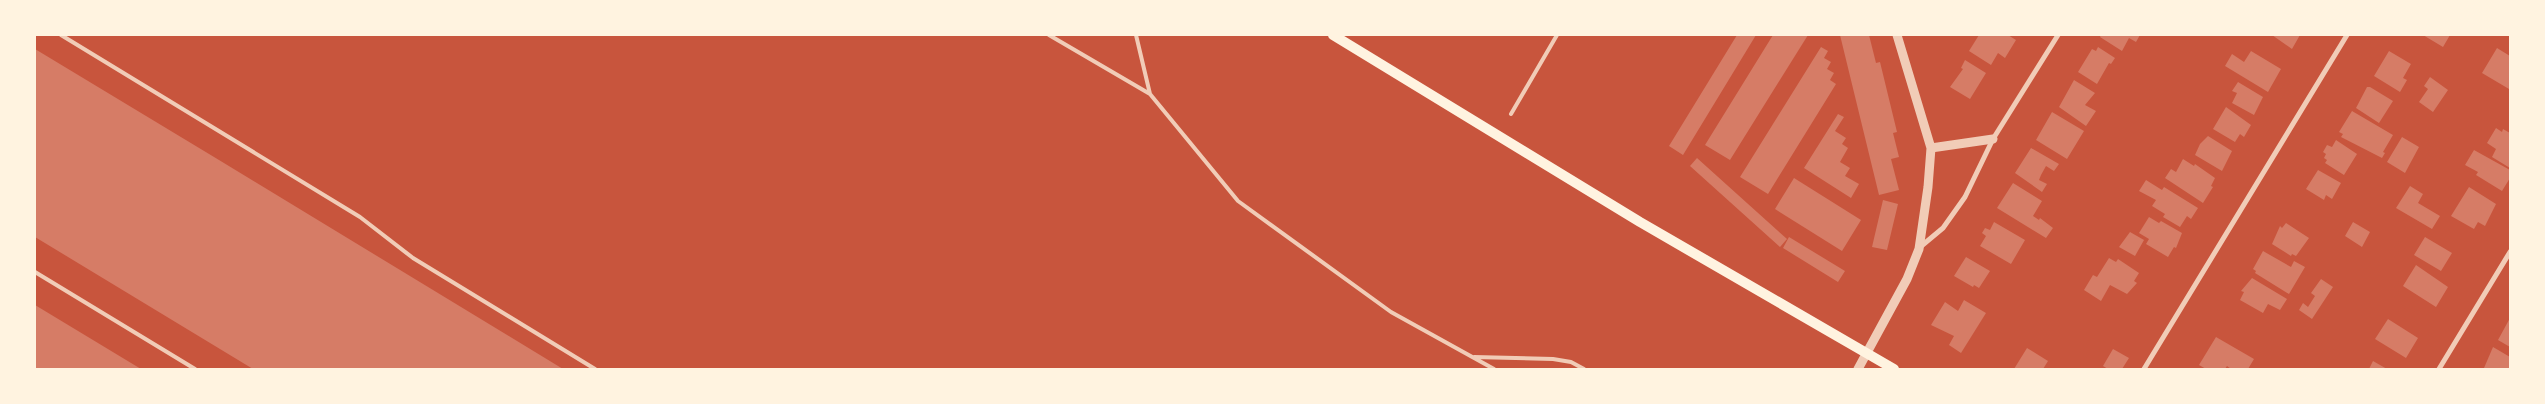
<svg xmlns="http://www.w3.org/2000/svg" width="2545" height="404" font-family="Raleway,sans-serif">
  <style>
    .building { fill: #d67c66 }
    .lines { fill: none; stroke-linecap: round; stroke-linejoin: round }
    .service { stroke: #f1ccb7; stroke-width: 4 }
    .minor { stroke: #f1ccb7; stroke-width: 5 }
    .tertiary { stroke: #f1ccb7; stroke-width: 9 }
    .secondary { stroke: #fff3e0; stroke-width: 10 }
  </style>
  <rect width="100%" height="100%" fill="#c8553d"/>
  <!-- building -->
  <path class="building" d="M 1737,35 L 1756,35 L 1683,155 L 1669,146 Z
    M 1773,35 L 1808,35 L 1730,160 L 1705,145 Z
    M 1840,35 L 1869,35 L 1876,63 L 1880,62 L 1897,132 L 1893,133 L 1899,157 L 1891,159 L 1899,190 L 1879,195 Z
    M 1979,35 L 2008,35 L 2016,40 L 2005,58 L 1998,53 L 1991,65 L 1969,51 Z
    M 2101,35 L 2140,35 L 2136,42 L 2129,38 L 2122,51 L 2100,37 Z
    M 2272,35 L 2300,35 L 2292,49 Z
    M 2423,35 L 2450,35 L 2443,47 Z
    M 1821,47 L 1828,51 L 1824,58 L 1831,62 L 1827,69 L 1834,73 L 1830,80 L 1836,84 L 1768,194 L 1740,177 Z
    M 2098,47 L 2115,58 L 2111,64 L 2109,63 L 2097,84 L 2078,72 L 2092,49 L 2096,51 Z
    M 2497,48 L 2510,56 L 2509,89 L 2482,73 Z
    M 35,49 L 219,160 L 563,369 L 253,369 L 35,237 Z
    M 2251,51 L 2281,69 L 2268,92 L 2225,66 L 2232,54 L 2244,62 Z
    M 2389,51 L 2411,64 L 2403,78 L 2407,80 L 2400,92 L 2374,76 Z
    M 1965,60 L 1986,73 L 1970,99 L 1950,87 L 1963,69 L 1961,68 Z
    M 2430,77 L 2448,90 L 2433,112 L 2419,102 L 2428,89 L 2424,86 Z
    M 2074,80 L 2095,93 L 2085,105 L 2096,111 L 2086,126 L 2059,107 Z
    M 2238,82 L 2263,97 L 2254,115 L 2232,103 L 2237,93 L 2232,91 Z
    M 2367,87 L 2370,87 L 2393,101 L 2379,123 L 2356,108 Z
    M 2226,107 L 2251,125 L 2244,137 L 2240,134 L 2235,142 L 2213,129 Z
    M 2352,111 L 2393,135 L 2383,152 L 2385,153 L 2382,158 L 2341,137 L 2343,134 L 2339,132 Z
    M 2052,112 L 2084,131 L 2067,159 L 2036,140 Z
    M 1838,114 L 1844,117 L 1835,131 L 1846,138 L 1842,144 L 1848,148 L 1840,162 L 1850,168 L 1845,176 L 1859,184 L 1851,198 L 1804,168 Z
    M 2496,128 L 2502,132 L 2503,129 L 2510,133 L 2510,168 L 2492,157 L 2496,149 L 2487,143 Z
    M 2208,136 L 2232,151 L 2222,171 L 2195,155 L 2200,144 Z
    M 2402,137 L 2419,147 L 2405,173 L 2387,162 Z
    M 2336,140 L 2357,154 L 2344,175 L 2325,163 L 2327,160 L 2324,158 L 2326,154 L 2323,152 L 2327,145 L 2332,147 Z
    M 2031,148 L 2059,164 L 2054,171 L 2046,166 L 2041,175 L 2039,180 L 2047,184 L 2042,192 L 2015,173 Z
    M 2474,150 L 2510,170 L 2510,178 L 2502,191 L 2476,175 L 2478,172 L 2465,165 Z
    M 1697,158 L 1787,239 L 1780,247 L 1690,166 Z
    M 2183,159 L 2194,166 L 2195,164 L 2215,178 L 2211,186 L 2213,187 L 2203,203 L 2165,178 L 2171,169 L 2176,172 Z
    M 2318,170 L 2341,183 L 2332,199 L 2326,195 L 2324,200 L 2306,189 Z
    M 1794,178 L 1861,220 L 1842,251 L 1775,209 Z
    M 2146,180 L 2162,190 L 2164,187 L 2198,208 L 2191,219 L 2187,216 L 2180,227 L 2163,217 L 2165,214 L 2152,206 L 2156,200 L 2139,191 Z
    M 2013,183 L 2042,201 L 2033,216 L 2039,220 L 2040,218 L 2053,228 L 2046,238 L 1997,208 Z
    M 2410,186 L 2423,194 L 2418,203 L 2440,216 L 2432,229 L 2396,208 Z
    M 2469,187 L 2496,204 L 2485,226 L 2478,222 L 2474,229 L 2451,216 Z
    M 1883,200 L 1898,204 L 1887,250 L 1872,247 Z
    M 2149,217 L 2159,223 L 2161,221 L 2182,233 L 2176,248 L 2174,247 L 2168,257 L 2146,244 L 2149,239 L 2139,233 Z
    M 1994,222 L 2025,240 L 2011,264 L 1980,246 L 1986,236 L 1982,233 L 1985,228 L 1990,230 Z
    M 2353,222 L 2370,232 L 2362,247 L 2345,236 Z
    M 2286,223 L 2309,238 L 2296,256 L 2292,254 L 2291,256 L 2272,244 L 2280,226 L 2282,228 Z
    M 2130,232 L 2144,240 L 2135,256 L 2119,247 Z
    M 1789,237 L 1845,271 L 1838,282 L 1783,248 Z
    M 2425,237 L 2452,253 L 2441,271 L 2414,255 Z
    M 2263,251 L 2291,267 L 2294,261 L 2305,267 L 2289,294 L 2255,273 L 2256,271 L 2253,269 Z
    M 1966,257 L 1990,271 L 1979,288 L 1974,285 L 1973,287 L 1954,276 Z
    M 2109,258 L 2116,262 L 2118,259 L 2139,273 L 2134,281 L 2137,283 L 2127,294 L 2110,285 L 2101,301 L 2084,290 L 2093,275 L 2097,277 Z
    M 2416,265 L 2448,287 L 2436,307 L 2403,286 Z
    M 2252,278 L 2287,299 L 2280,310 L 2268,304 L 2263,313 L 2240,300 L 2244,292 L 2241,291 Z
    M 2321,279 L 2333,287 L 2312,319 L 2299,310 L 2303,303 L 2308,307 L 2315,296 L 2311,293 Z
    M 1964,300 L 1986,313 L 1961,353 L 1949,345 L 1954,336 L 1931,325 L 1945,302 L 1958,311 Z
    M 35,305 L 141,369 L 35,369 Z
    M 2510,318 L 2510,347 L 2498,340 Z
    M 2388,319 L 2418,338 L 2406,358 L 2375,339 Z
    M 2216,337 L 2254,359 L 2248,369 L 2231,369 L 2227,366 L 2225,369 L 2206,369 L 2199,365 Z
    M 2493,347 L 2510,357 L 2510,369 L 2484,368 Z
    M 2027,348 L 2048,361 L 2043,369 L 2014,369 Z
    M 2113,349 L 2129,358 L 2122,369 L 2108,369 L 2103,366 Z
    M 2373,361 L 2387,369 L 2369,369 Z"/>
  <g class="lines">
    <!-- service -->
    <path class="service" d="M 61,35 L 360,217 L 413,258 L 595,369
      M 1049,35 L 1150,94
      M 1136,35 L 1150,94 L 1238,201 L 1391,312 L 1494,369
      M 1511,114 L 1557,35
      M 35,272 L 195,369
      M 1474,357 L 1553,359 L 1571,362 L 1584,369"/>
    <!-- minor -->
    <path class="minor" d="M 1919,248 L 1943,228 L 1965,197 L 1993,139 L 2058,35
      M 2144,369 L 2347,35
      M 2439,369 L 2510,252"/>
    <!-- tertiary -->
    <path class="tertiary" d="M 1931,148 L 1993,139
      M 1858,369 L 1907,279 L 1919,249 L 1928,187 L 1931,148 L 1897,35"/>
    <!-- secondary -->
    <path class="secondary" d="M 1333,35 L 1640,222 L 1894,369"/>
  </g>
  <!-- border -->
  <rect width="2545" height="404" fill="none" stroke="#fff3e0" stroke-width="72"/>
</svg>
